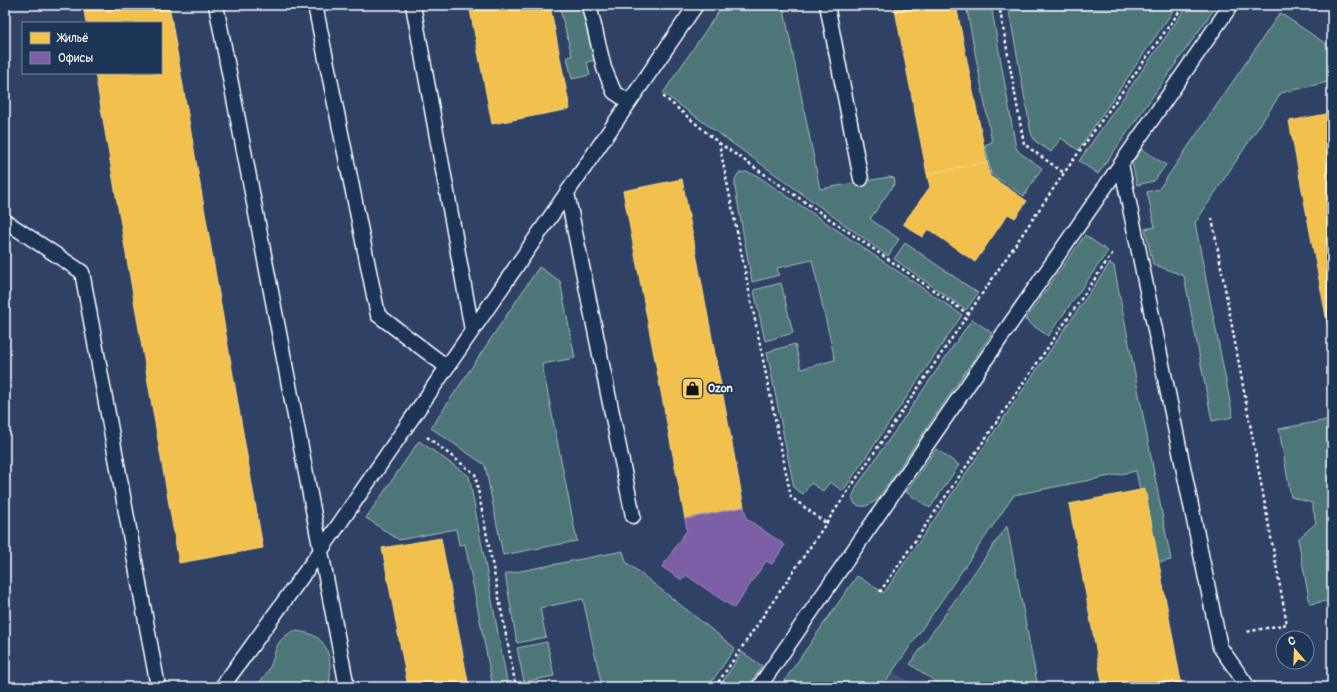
<svg xmlns="http://www.w3.org/2000/svg" width="1337" height="692" font-family="Pangolin,sans-serif">
  <style>
    .built { fill: #3f5073 }
    .green { fill: #4e7679; stroke: #a6babc }
    .homes { fill: #f2c14e; stroke: #f6d483 }
    .offices { fill: #7b5ea7; stroke: #a38ec1 }
    .lines { fill: none; stroke-linecap: round; stroke-linejoin: round }
    .lane-casing { stroke: #fff; stroke-width: 17 }
    .path { stroke: #fff; stroke-width: 2.5; stroke-dasharray: 3 3; stroke-linecap: butt }
    .lane { stroke: #1d3557; stroke-width: 14 }
    .labels { text-anchor: middle; stroke-width: 4; stroke-linejoin: round; paint-order: stroke }
    .poi-label { font-size: 11px; font-weight: bold; fill: #fff; stroke: #1d3557; text-anchor: start }
  </style>
  <rect width="100%" height="100%" fill="#2f4266"/>
  <filter id="ink" filterUnits="userSpaceOnUse"><feTurbulence type="fractalNoise" baseFrequency=".025" numOctaves="2"/><feDisplacementMap in="SourceGraphic" scale="8" xChannelSelector="R" yChannelSelector="G"/><feConvolveMatrix kernelMatrix="1 2 1 2 8 2 1 2 1" color-interpolation-filters="sRGB"/></filter>
  <g filter="url(#ink)">
    <!-- built -->
    <path class="built" d="M 893,671 L 917,687 L 882,687 Z"/>
    <!-- green -->
    <path class="green" d="M 559,5 L 584,5 L 596,60 L 587,62 L 590,75 L 572,79 L 567,57 L 572,56 Z
      M 723,5 L 783,5 L 820,189 L 889,177 L 894,178 L 895,183 L 870,219 L 899,239 L 888,256 L 663,93 Z
      M 966,5 L 991,5 L 1016,148 L 1020,153 L 1042,168 L 1024,196 L 991,174 L 985,145 L 992,142 Z
      M 1008,5 L 1177,5 L 1078,150 L 1061,138 L 1051,152 L 1035,141 L 1031,133 Z
      M 1188,5 L 1217,5 L 1098,174 L 1079,161 Z
      M 1280,13 L 1332,48 L 1332,81 L 1281,93 L 1195,223 L 1233,417 L 1212,421 L 1184,276 L 1153,264 L 1145,229 L 1155,227 L 1147,192 L 1159,189 Z
      M 1142,149 L 1166,165 L 1154,181 L 1137,185 L 1132,163 Z
      M 746,172 L 756,175 L 962,315 L 843,491 L 830,482 L 823,491 L 811,483 L 803,494 L 794,488 L 767,352 L 795,344 L 801,369 L 835,360 L 812,260 L 777,268 L 779,275 L 752,282 L 735,188 L 735,179 L 739,173 Z
      M 1085,235 L 1108,251 L 1048,336 L 1025,320 Z
      M 905,243 L 978,293 L 966,310 L 894,259 Z
      M 1110,263 L 1114,266 L 1171,560 L 1155,563 L 1136,471 L 1014,495 L 882,687 L 780,687 L 857,576 L 884,593 Z
      M 539,267 L 560,281 L 575,358 L 542,364 L 577,541 L 503,555 L 485,465 L 431,428 Z
      M 781,283 L 793,333 L 765,341 L 754,290 Z
      M 972,319 L 992,333 L 877,500 C 869,505 864,509 855,504 L 852,498 L 857,486 Z
      M 1332,419 L 1332,496 L 1327,500 L 1332,518 L 1332,600 L 1310,604 L 1298,539 L 1316,523 L 1312,503 L 1291,497 L 1279,429 Z
      M 419,441 L 469,476 L 508,687 L 493,687 L 465,544 L 459,545 L 456,529 L 399,540 L 366,518 Z
      M 936,449 L 959,465 L 930,508 L 906,492 Z
      M 1007,526 L 1038,687 L 943,687 L 910,664 Z
      M 623,551 L 626,562 L 735,648 L 708,687 L 602,687 L 583,599 L 540,608 L 546,637 L 517,643 L 505,574 Z
      M 293,631 C 329,632 333,657 329,687 L 256,687 C 260,681 266,675 269,669 C 278,650 272,643 293,631 Z
      M 547,642 L 554,676 L 524,682 L 517,648 Z
      M 742,652 L 762,666 L 748,687 L 719,687 Z"/>
    <!-- homes -->
    <path class="homes" d="M 83,5 L 169,5 L 263,548 L 179,563 L 95,73 L 161,73 L 161,23 L 86,23 Z
      M 469,5 L 550,5 L 570,109 L 492,124 Z
      M 894,5 L 956,5 L 987,162 L 927,174 Z
      M 1332,113 L 1332,342 L 1331,343 L 1289,121 Z
      M 987,162 L 990,176 L 1027,201 L 1015,218 L 1008,214 L 975,262 L 928,229 L 922,237 L 903,224 L 930,187 L 927,174 Z
      M 682,179 L 744,507 L 685,519 L 623,191 Z
      M 1145,489 L 1182,687 L 1103,687 L 1069,504 Z
      M 441,538 L 469,687 L 408,687 L 382,548 Z"/>
    <!-- offices -->
    <path class="offices" d="M 744,507 L 747,519 L 785,545 L 772,564 L 766,561 L 734,608 L 686,575 L 682,580 L 662,567 L 687,530 L 685,519 Z"/>
    <g class="lines">
      <defs>
        <path id="lane" d="M 216,5 L 347,687
          M 315,5 L 378,315 L 447,367
          M 413,5 L 472,330
          M 589,5 L 604,68 L 614,92 L 629,102
          M 827,5 L 861,179
          M 1121,164 L 1220,647 L 1248,687
          M 567,193 L 633,516
          M 5,221 L 82,272 L 158,687
          M 222,687 L 322,549 L 696,5
          M 759,687 L 1231,5"/>
      </defs>
      <!-- lane casing -->
      <use href="#lane" class="lane-casing"/>
      <!-- path -->
      <path class="path" d="M 999,5 L 1024,144 L 1064,173
        M 663,96 L 719,143 L 791,497 L 827,524
        M 719,143 L 968,314
        M 1212,218 L 1287,624 L 1246,632
        M 427,437 L 475,474 L 516,687
        M 880,592 L 1114,251
        M 715,687 L 1064,173 L 1184,5"/>
      <!-- lane -->
      <use href="#lane" class="lane"/>
    </g>
  </g>
  <!-- icons -->
  <defs>
    <symbol id="shop-square" viewBox="-11 -11 22 22"><rect x="-9" y="-9" width="18" height="18" rx="4" fill="#ffd166" stroke="#1d3557"/><path d="M-5-2.5h2.3a2.7 3.5 0 0 1 5.4 0H5L5.5 6h-11ZM-1.5-2.5h3a1.5 2.3 0 0 0-3 0Z" fill="#111"/></symbol>
  </defs>
  <g fill-rule="evenodd">
    <use href="#shop-square" x="680" y="376" width="25" height="25"/>
  </g>
  <g class="labels">
    <!-- poi labels -->
    <g class="poi-label">
      <text x="708" y="392">Ozon</text>
    </g>
  </g>
  <!-- margin -->
  <rect width="1337" height="692" fill="none" stroke="#1d3557" stroke-width="20"/>
  <rect x="10" y="10" width="1317" height="672" fill="none" stroke="#fff" stroke-width="1.5" filter="url(#ink)"/>
  <!-- legend -->
  <rect x="22" y="22" width="140" height="52" fill="#1d3557" stroke="#77869a"/>
  <rect x="30" y="32" width="20" height="12" fill="#f2c14e" stroke="#77869a"/>
  <text x="58" y="42" font-size="12" fill="#ffffff">Жильё</text>
  <rect x="30" y="52" width="20" height="12" fill="#7b5ea7" stroke="#77869a"/>
  <text x="58" y="62" font-size="12" fill="#ffffff">Офисы</text>
  <!-- north arrow -->
  <g transform="translate(1295 650) rotate(341)"><circle r="19" fill="#1d3557" stroke="#77869a"/>
  <path d="M0-3L7 15L0 10L-7 15Z" fill="#ffd166"/>
  <text y="-6" font-size="11" font-weight="bold" text-anchor="middle" fill="#ffffff">С</text>
  </g>
</svg>
